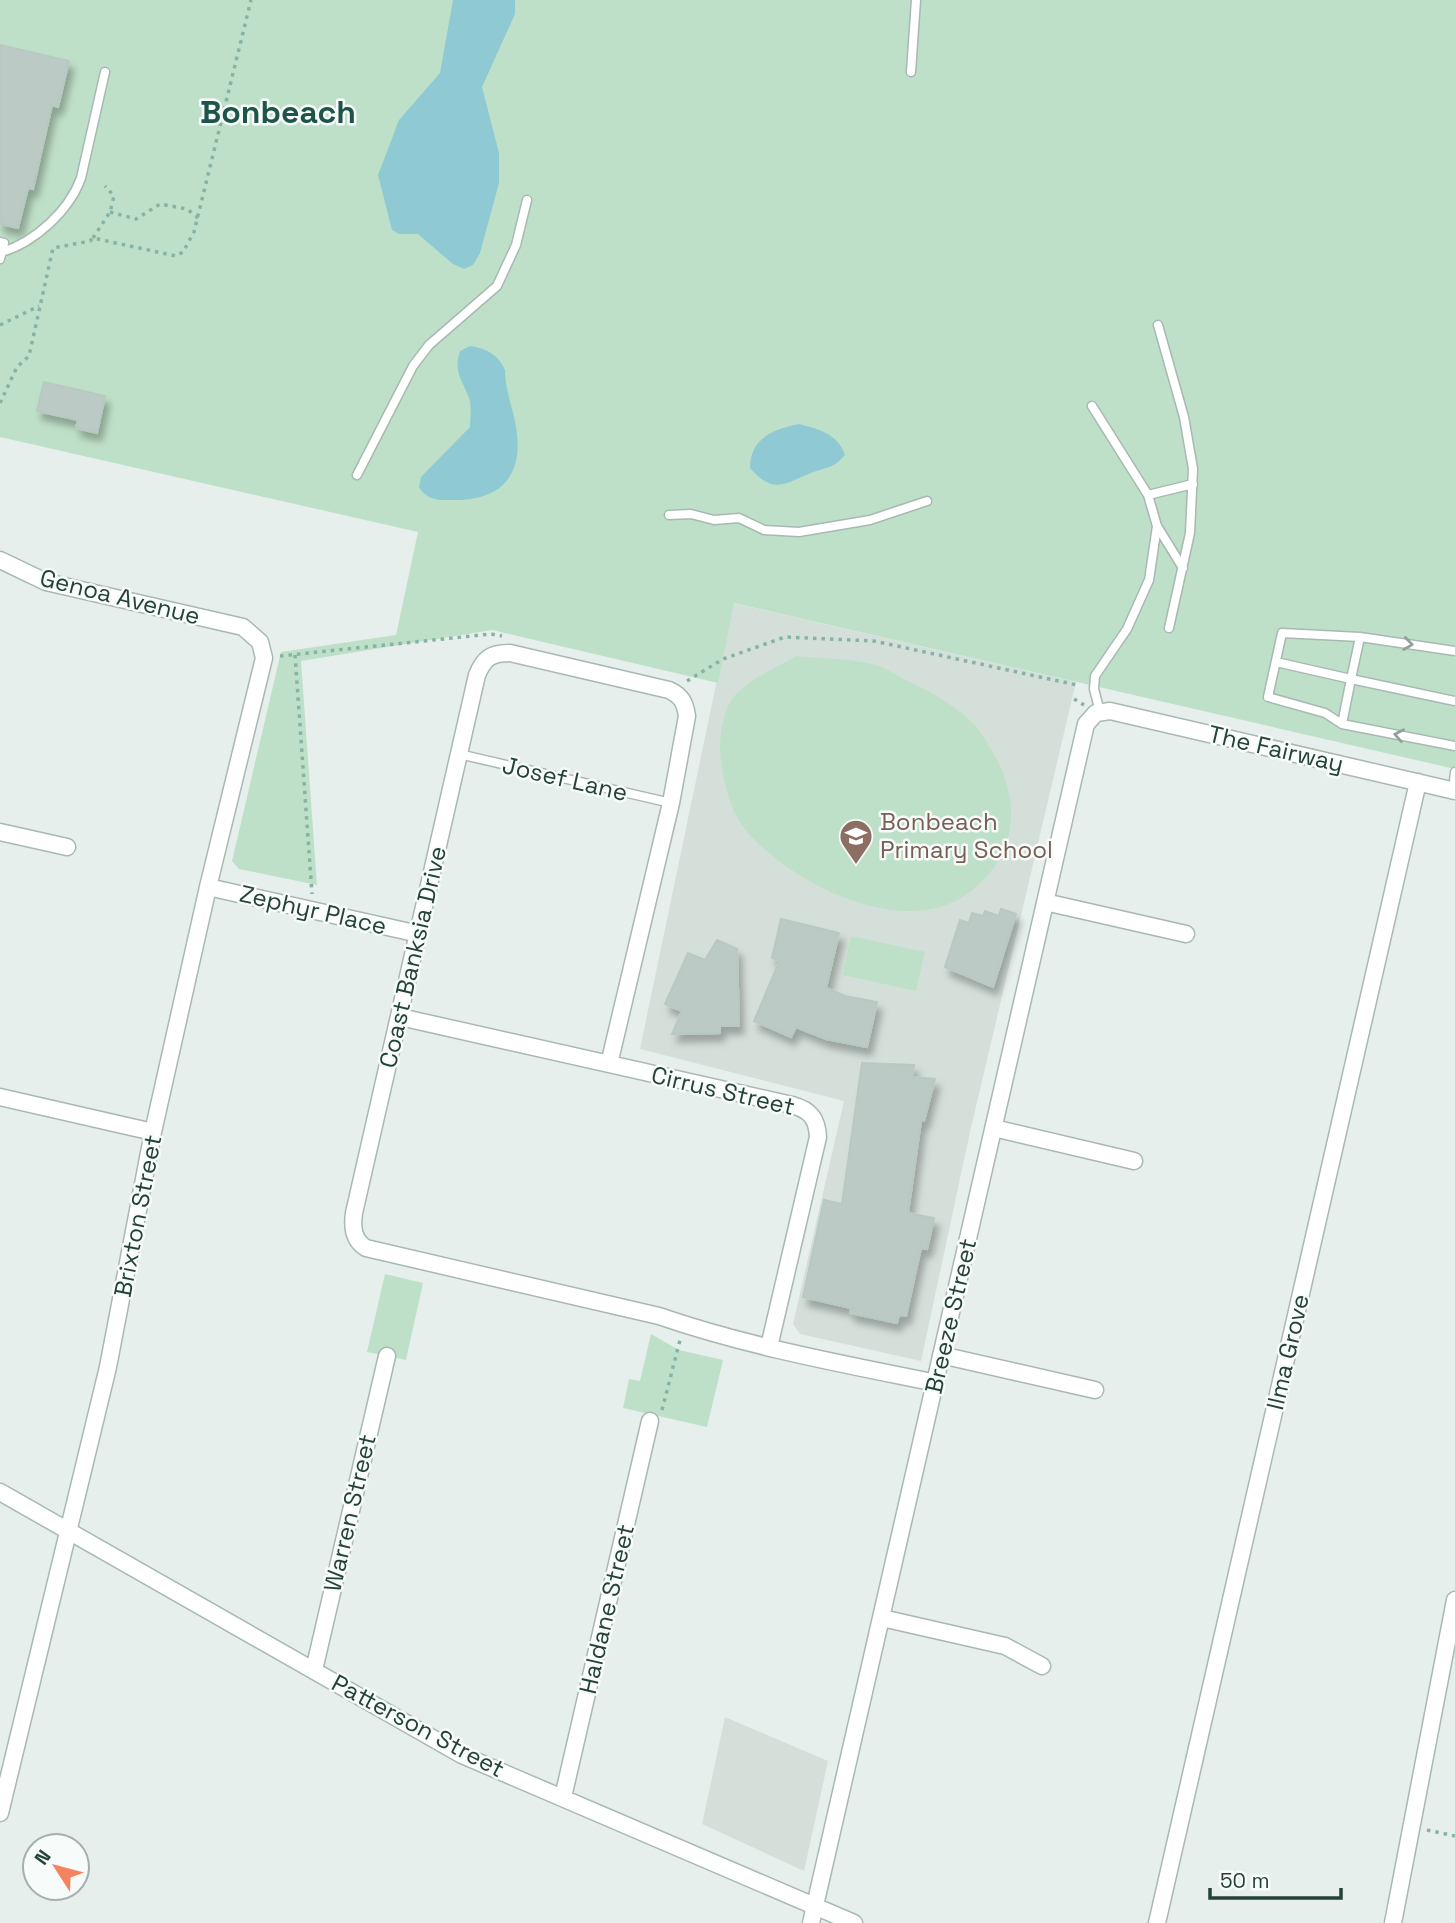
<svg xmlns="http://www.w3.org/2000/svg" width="1455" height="1923" font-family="'Space Grotesk',sans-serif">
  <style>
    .built { fill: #d4dfda }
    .green { fill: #bfe0c8 }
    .water { fill: #8ec9d4 }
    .building { fill: #bbcac4; stroke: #b8c9c2; stroke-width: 2; filter: url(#shadow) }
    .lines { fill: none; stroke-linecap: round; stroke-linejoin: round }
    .service-casing { stroke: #a8b8b2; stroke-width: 11 }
    .minor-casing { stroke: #a8b8b2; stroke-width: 19 }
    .path { stroke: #86b3a5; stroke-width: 3.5; stroke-dasharray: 3.5 5; stroke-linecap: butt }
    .service { stroke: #fff; stroke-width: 8 }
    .minor { stroke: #fff; stroke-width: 16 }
    .oneway { stroke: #92a09c }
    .labels { text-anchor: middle; stroke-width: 5; stroke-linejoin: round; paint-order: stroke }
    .street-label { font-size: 24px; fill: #24423a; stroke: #f7fbf9 }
    .education-label { font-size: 24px; fill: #785e54; stroke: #f7fbf9; text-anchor: start }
    .district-label { font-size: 32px; font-weight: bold; fill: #1f5548; stroke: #f7fbf9 }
  </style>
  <defs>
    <filter id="shadow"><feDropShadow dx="4.5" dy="8" stdDeviation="3.5" flood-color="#0004"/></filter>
  </defs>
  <rect width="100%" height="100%" fill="#e6efeb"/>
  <!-- built -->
  <path class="built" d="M 733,603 L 1076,682 L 970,1132 L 921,1361 L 800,1334 L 793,1324 L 844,1101 L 640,1049 Z
    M 725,1717 L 828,1761 L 804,1871 L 702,1824 Z"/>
  <!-- green -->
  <path class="green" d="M 0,0 L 1455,0 L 1455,769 L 734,603 L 718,683 L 492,630 L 301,661 L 317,885 L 239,869 L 232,861 L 281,652 L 396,635 L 418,532 L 0,437 Z
    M 796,656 C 821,659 851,658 875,665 C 886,668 898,676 908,681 C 932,693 955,705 974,724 C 980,730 985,739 989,746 C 1022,797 1020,852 971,891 C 908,942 796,886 749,834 C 730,813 722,779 720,751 C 720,732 723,706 738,692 C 753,677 778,667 796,656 Z
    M 851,936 L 925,952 L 916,991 L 843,975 Z
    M 385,1274 L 423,1283 L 406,1360 L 367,1352 Z
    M 651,1334 L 679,1350 L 723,1360 L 707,1427 L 623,1408 L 629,1379 L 640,1381 Z"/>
  <!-- water -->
  <path class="water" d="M 453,0 L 515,0 L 515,14 L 482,87 L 499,153 L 499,183 L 480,253 L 473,265 L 464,269 L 453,264 L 418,234 L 399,234 L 392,230 L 378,175 L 399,120 L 440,73 Z
    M 470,346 C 486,348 499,355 505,370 C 505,392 515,412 517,434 C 522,479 498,499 457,500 C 441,500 428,502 419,487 L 421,477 L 470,427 C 470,419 472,406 469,398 C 462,379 453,373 460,351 Z
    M 799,424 C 819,429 838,434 845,455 C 833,469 826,467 811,473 C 783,484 774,495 750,468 C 750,439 773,429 799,424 Z"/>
  <!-- building -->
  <path class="building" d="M 0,45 L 69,61 L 58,107 L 52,105 L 33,189 L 28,188 L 18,228 L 0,224 Z
    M 44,382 L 105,396 L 97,433 L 76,428 L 78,420 L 37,411 Z
    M 1001,909 L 1016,914 L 993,987 L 945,967 L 960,920 L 969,923 L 972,913 L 983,916 L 985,911 L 999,916 Z
    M 781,919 L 839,933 L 826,988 L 845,996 L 877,1002 L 867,1047 L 826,1039 L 796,1027 L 791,1037 L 754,1021 L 780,960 L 772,958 Z
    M 717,940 L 737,949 L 739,1026 L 720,1026 L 720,1033 L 672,1034 L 682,1011 L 665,1004 L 688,953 L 705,960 Z
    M 862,1063 L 914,1065 L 912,1077 L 935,1079 L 924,1121 L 921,1121 L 908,1213 L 934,1218 L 927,1249 L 921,1248 L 906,1316 L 899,1315 L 897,1323 L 850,1313 L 851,1308 L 803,1297 L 824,1200 L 842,1204 Z"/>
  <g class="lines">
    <defs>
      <path id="service" d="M 911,72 L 916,0
        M 0,242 L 4,243 L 0,259
        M 2,252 C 35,242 69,211 81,178 L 105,72
        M 1158,325 L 1184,417 L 1193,469 L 1190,533 L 1169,628
        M 1092,406 L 1148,495 L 1157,526 L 1183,568
        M 357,475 L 413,366 L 429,345 L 497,286 L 516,245 L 527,200
        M 1148,495 L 1193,484
        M 669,515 L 691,514 L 714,520 L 739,518 L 764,530 L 799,532 L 870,520 L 927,501
        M 1455,651 L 1360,637 L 1282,633 L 1268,697 L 1325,713 L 1342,724 L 1455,746
        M 1276,662 L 1351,679 L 1360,637
        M 1100,712 L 1094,689 L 1095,676 L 1127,629 L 1149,580 L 1157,526
        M 1342,724 L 1351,679 L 1455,701
        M 459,754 L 671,803
        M 1453,790 L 1455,772"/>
      <path id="minor" d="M 0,560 L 46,582 L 243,627 L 260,642 L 264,658 L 208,887 L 153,1132 L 108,1367 L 0,1813
        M 0,832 L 67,847
        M 208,887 L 419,934
        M 1045,902 L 1186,934
        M 400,1017 L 792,1105 C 810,1110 817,1118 818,1137 L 769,1347
        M 609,1064 L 671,803 L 687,716 C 685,703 682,696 669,690 L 510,653 C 491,653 484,658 477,675 L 354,1213 C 352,1227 353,1240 366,1248 L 659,1316 C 749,1347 843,1364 936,1383
        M 0,1097 L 153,1132
        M 994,1128 L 1134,1161
        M 941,1355 L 1095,1390
        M 0,1492 L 462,1755 L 854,1923
        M 882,1618 L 1005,1646 L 1042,1666
        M 314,1670 L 387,1356
        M 563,1797 L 650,1421
        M 811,1923 L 1086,724 L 1096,713 L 1110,711 L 1455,791
        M 1157,1923 L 1418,782
        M 1393,1923 L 1455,1600"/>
    </defs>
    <!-- service casing -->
    <use href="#service" class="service-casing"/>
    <!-- minor casing -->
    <use href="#minor" class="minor-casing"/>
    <!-- path -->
    <path class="path" d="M 110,212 L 136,219 L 160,204 L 187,209 L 198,218
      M 93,238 L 110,212 L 114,196 L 105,186
      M 0,325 L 39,306
      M 0,403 L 17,367 L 29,356 L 53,248 L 90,241 L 93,238 L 176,256 L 183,252 L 194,232 L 251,0
      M 295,655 L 312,894
      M 280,656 L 491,634 L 502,636
      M 687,681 L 723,659 L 785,637 L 874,641 L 1077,685
      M 1074,699 L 1084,705
      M 662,1410 L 680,1340
      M 1427,1830 L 1455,1836"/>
    <!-- service -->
    <use href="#service" class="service"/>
    <!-- minor -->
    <use href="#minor" class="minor"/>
  </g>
  <!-- one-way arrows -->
  <defs><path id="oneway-chevron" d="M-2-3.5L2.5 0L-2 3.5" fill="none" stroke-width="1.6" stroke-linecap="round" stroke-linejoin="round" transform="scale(1.75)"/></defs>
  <g class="oneway">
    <use href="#oneway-chevron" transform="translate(1408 644) rotate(8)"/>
    <use href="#oneway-chevron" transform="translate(1399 735) rotate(-169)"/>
  </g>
  <!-- icons -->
  <defs>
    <symbol id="school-pin" viewBox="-11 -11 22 30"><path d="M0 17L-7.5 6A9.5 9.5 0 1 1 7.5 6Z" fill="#8d6e63" stroke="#f7fbf9"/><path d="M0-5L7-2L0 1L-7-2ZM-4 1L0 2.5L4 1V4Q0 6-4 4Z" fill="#fff"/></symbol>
  </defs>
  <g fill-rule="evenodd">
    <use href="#school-pin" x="837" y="817" width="38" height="52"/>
  </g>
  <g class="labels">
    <!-- street labels -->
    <g class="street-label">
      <text transform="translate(120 597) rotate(14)" y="8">Genoa Avenue</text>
      <text transform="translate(1276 749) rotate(13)" y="8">The Fairway</text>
      <text transform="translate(565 779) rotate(13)" y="8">Josef Lane</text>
      <text transform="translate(313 910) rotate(13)" y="8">Zephyr Place</text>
      <text transform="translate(413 957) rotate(-77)" y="8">Coast Banksia Drive</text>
      <text transform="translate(723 1091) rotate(13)" y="8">Cirrus Street</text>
      <text transform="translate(138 1216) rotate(-79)" y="8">Brixton Street</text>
      <text transform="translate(951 1316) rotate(-77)" y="8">Breeze Street</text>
      <text transform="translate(1288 1352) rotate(-77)" y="8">Ilma Grove</text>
      <text transform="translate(350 1513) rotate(-77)" y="8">Warren Street</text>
      <text transform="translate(607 1609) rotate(-77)" y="8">Haldane Street</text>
      <text transform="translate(418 1726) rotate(28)" y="8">Patterson Street</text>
    </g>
    <!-- education labels -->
    <g class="education-label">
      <text x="880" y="830">Bonbeach<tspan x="880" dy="28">Primary School</tspan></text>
    </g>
    <!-- district labels -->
    <g class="district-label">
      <text x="278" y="123">Bonbeach</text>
    </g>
  </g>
  <!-- north arrow -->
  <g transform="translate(56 1867) rotate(306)"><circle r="33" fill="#f7fbf9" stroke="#a3b1ad" stroke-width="2"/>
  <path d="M0-5L12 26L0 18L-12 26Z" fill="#f4845f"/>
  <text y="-10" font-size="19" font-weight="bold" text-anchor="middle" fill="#24423a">N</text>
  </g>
  <!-- scale -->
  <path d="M1210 1888v10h131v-10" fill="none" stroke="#24423a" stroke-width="3.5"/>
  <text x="1220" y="1888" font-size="21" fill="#24423a" stroke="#f7fbf9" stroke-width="5" paint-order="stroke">50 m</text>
</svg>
